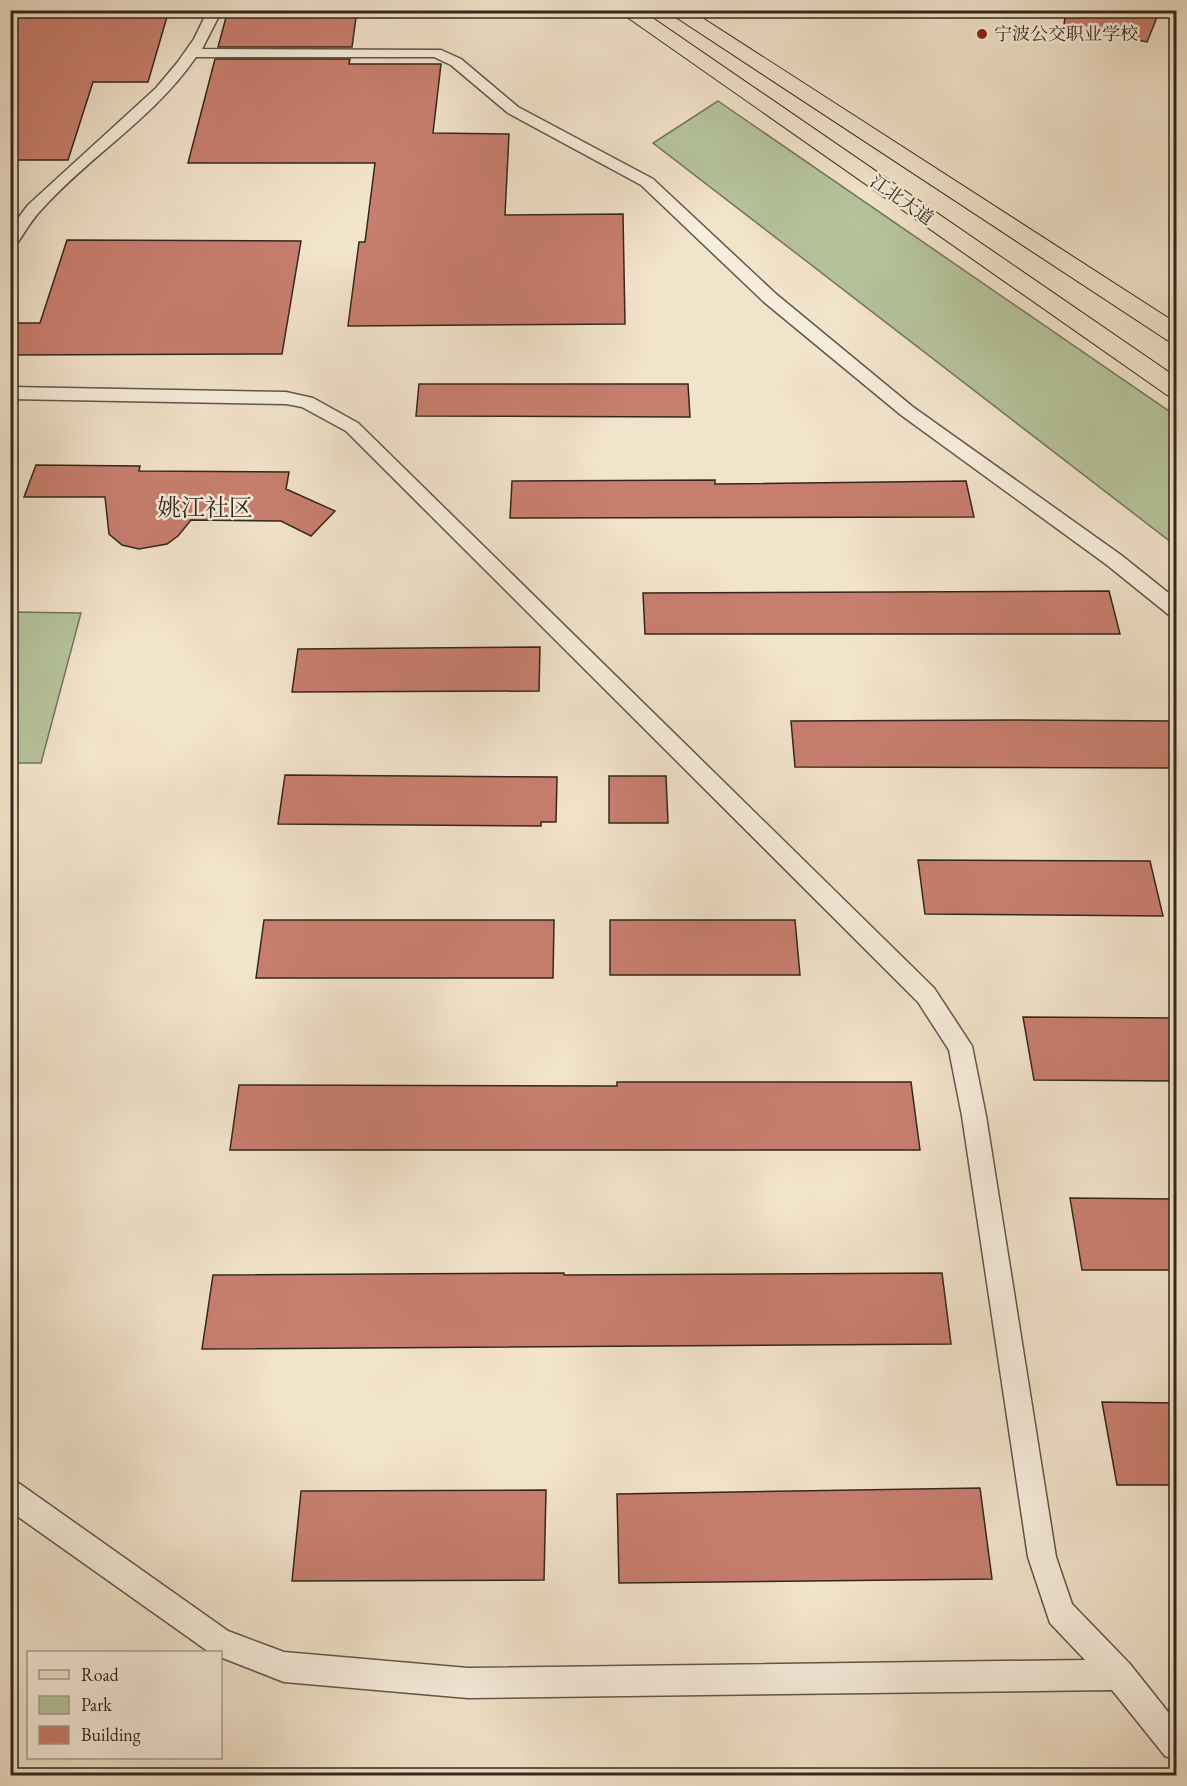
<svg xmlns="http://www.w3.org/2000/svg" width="1187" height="1786" font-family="'EB Garamond','Noto Serif SC',serif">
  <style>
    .green { fill: #b6c49b; stroke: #74765c; stroke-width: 1.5 }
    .building { fill: #c87e6f; stroke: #31281c; stroke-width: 1.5 }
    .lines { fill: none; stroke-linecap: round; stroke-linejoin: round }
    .lane-casing { stroke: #615748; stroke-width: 3 }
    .primary-casing { stroke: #31281c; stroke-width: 2 }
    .lane { fill: #f7eddd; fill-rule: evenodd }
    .primary { fill: #f2e3cb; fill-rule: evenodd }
    .poi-dot { fill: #8f2418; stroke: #f7eddd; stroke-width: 2 }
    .labels { text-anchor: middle; stroke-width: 5; stroke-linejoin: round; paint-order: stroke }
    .far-poi-label { font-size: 18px; fill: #31281c; stroke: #f7eddd; text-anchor: start }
    .far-street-label { font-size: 18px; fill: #31281c; stroke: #f7eddd }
    .quarter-label { font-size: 24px; fill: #31281c; stroke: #f7eddd }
  </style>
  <rect width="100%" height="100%" fill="#f2e3cb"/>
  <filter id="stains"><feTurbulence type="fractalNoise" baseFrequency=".00333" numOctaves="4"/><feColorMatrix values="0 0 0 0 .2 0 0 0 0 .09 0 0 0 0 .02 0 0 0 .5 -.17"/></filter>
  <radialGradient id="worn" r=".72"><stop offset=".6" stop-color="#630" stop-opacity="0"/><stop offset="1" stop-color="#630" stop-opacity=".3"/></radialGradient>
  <!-- green -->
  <path class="green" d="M 718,101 L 1176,416 L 1176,546 L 653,143 Z
    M 11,612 L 81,613 L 41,763 L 11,763 Z"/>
  <!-- building -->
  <path class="building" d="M 10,10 L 169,10 L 148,82 L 93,82 L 68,160 L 10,160 Z
    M 228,10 L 357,10 L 352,47 L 218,47 Z
    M 1066,10 L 1160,10 L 1147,42 L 1064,25 Z
    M 215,59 L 350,59 L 349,64 L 441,64 L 433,133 L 509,134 L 505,215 L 623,214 L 625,324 L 348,326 L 359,242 L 365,242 L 375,163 L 188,163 Z
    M 67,240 L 301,241 L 282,354 L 10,355 L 18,323 L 40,323 Z
    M 419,384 L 688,384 L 690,417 L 416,416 Z
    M 36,465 L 140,466 L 139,471 L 289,472 L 286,489 L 335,511 L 311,536 L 281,521 L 191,520 L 178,536 L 167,544 L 139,549 L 122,545 L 109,534 L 105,497 L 24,497 Z
    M 715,480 L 715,484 L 966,481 L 974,517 L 510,518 L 512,481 Z
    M 1109,591 L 1120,634 L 645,634 L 643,593 Z
    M 540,647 L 539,691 L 292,692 L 298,649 Z
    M 1016,720 L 1176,721 L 1176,768 L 795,767 L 791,721 Z
    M 285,775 L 557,777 L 556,822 L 541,822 L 541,826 L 278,824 Z
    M 609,776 L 666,776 L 668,823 L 609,823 Z
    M 918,860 L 1150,861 L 1163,916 L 925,914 Z
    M 264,920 L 554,920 L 553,978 L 256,978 Z
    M 610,920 L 795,920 L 800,975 L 610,975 Z
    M 1023,1017 L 1176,1018 L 1176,1081 L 1034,1080 Z
    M 617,1082 L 911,1082 L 920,1150 L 230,1150 L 239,1085 L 617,1086 Z
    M 1070,1198 L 1176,1199 L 1176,1270 L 1082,1270 Z
    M 564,1273 L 564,1275 L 942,1273 L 951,1344 L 202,1349 L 213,1275 Z
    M 1102,1402 L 1176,1403 L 1176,1485 L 1117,1485 Z
    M 980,1488 L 992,1579 L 619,1583 L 617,1494 Z
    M 546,1490 L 544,1580 L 292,1581 L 301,1491 Z"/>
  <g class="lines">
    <defs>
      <path id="lane" d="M 208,10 L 222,10 L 202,49 L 441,50 L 461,59 L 518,107 L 653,179 L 776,294 L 913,407 L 1121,555 L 1176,599 L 1176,617 L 1169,615 L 1107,565 L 901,415 L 764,302 L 641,185 L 508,113 L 451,65 L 434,57 L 196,57 C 155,117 91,155 43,208 C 32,219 25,232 16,245 L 10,246 L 10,229 L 28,205 L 156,88 L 177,63 L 194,39 Z
        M 10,387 L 286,392 L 313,398 L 358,423 L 934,988 L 972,1046 L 986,1116 L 1056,1557 L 1072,1604 L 1130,1664 L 1176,1722 L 1176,1760 L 1165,1756 L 1112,1690 L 468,1698 L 284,1682 L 220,1657 L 220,1652 L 209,1652 L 10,1511 L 10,1480 L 20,1484 L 228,1631 L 284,1652 L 468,1668 L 1085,1660 L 1050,1623 L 1028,1557 L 962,1116 L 949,1050 L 918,1002 L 346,431 L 302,407 L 286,404 L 10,399 Z"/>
      <path id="primary" d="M 617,10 L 641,10 L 1176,377 L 1176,398 L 1167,395 Z
        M 665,10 L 690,10 L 1176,323 L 1176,342 L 1167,340 Z"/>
    </defs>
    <!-- lane casing -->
    <use href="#lane" class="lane-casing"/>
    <!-- primary casing -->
    <use href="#primary" class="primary-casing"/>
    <!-- lane -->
    <use href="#lane" class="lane"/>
    <!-- primary -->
    <use href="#primary" class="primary"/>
  </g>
  <!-- markers -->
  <circle class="poi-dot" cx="982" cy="34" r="6"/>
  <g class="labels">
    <!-- far-poi labels -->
    <g class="far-poi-label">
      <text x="994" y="40">宁波公交职业学校</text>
    </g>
    <!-- far-street labels -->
    <g class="far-street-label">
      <text transform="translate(902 200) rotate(35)" y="6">江北大道</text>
    </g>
    <!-- quarter labels -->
    <g class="quarter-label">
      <text x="205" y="516">姚江社区</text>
    </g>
  </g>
  <!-- margin -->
  <rect width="1187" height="1786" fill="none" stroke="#f2e3cb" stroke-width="36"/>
  <rect x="12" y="12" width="1163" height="1762" fill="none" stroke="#31281c" stroke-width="3"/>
  <rect x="18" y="18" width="1151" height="1750" fill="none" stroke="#31281c" stroke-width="1.5"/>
  <!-- legend -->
  <rect x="27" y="1651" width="195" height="108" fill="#f7eddd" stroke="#a89e90" stroke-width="1.5"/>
  <rect x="39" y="1670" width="30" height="9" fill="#f2e3cb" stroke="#a89e90" stroke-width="1.5"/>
  <text x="81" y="1681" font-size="18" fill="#31281c">Road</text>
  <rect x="39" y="1696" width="30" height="18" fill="#b6c49b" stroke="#a89e90" stroke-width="1.5"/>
  <text x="81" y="1711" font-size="18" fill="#31281c">Park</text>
  <rect x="39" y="1726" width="30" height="18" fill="#c87e6f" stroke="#a89e90" stroke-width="1.5"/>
  <text x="81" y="1741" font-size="18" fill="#31281c">Building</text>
  <rect width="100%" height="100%" filter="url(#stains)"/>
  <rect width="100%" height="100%" fill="url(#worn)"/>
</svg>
